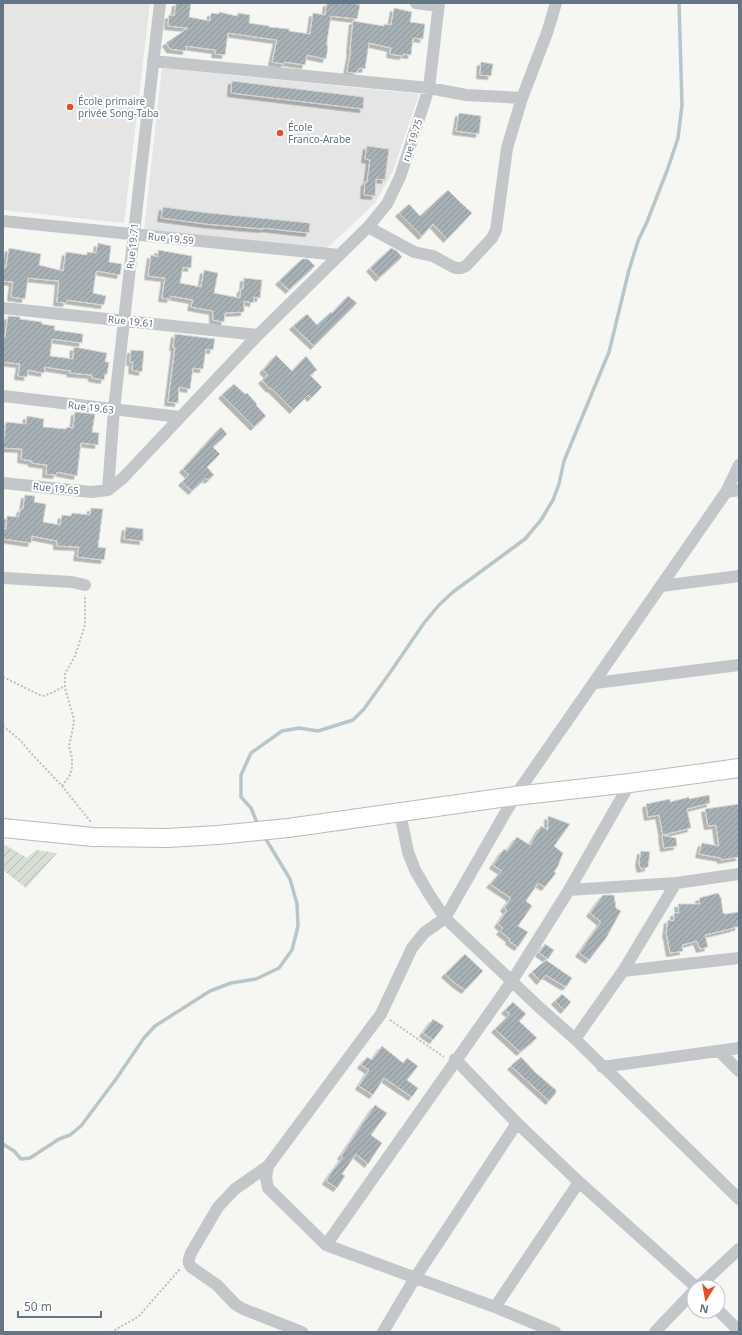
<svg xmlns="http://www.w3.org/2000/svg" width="742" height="1335" font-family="'Noto Sans',sans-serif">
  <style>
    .built { fill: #e4e5e4 }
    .garden { fill: url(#garden-furrows) }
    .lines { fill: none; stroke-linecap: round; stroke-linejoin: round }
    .stream { stroke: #b9c6c9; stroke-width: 3.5 }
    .building { fill: url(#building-hatch); stroke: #d8d8d5; filter: url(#shadow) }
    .secondary-casing { stroke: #b5bbbf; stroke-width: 20 }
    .path { stroke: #bdbfc1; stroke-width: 2; stroke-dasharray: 2 2; stroke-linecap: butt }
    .street { stroke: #c3c7ca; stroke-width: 12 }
    .secondary { stroke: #fff; stroke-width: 18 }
    .poi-dot { fill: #e84f21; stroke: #fff; stroke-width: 1.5 }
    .labels { text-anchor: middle; stroke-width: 4; stroke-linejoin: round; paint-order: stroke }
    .poi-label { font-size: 10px; fill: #647685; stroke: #fff; text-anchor: start }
    .street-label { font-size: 10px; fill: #647685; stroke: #fff }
  </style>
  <defs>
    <pattern id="garden-furrows" width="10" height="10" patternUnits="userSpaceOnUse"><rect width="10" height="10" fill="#d7ded4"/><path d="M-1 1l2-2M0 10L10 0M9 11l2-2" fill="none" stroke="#b2b9b2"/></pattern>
    <pattern id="building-hatch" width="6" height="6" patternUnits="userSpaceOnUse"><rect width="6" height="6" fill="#a8b1b6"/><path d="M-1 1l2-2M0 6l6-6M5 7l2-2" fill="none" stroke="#8c959a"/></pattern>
    <filter id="shadow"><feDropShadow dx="-3.5" dy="3.5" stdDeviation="0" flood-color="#0004"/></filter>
  </defs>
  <rect width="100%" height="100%" fill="#f6f6f3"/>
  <!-- built -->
  <path class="built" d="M 3,3 L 150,3 L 124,223 L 3,210 Z
    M 162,68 L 419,94 L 393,171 L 375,203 L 326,249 L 144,230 Z"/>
  <!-- garden -->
  <path class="garden" d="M 5,845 L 27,858 L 36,850 L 57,853 L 26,888 L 3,870 L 3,848 Z"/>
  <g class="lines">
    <!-- stream -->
    <path class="stream" d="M 258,825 L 251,808 L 241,797 L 241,775 L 251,753 L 282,731 L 299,728 L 318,731 L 353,720 L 364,709 L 389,674 L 424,623 L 439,605 L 453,592 L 525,539 L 541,520 L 553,500 L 559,484 L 564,461 L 609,352 L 629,270 L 638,241 L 647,222 L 668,168 L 678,138 L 682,105 L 679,3
      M 3,1144 L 14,1151 L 21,1159 L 30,1158 L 59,1139 L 70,1135 L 81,1126 L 116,1079 L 144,1038 L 155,1026 L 210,991 L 231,983 L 256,979 L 279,968 L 292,950 L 298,926 L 297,904 L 290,879 L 264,836"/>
  </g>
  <!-- building -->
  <path class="building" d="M 176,3 L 191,3 L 189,17 L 210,21 L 211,13 L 219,14 L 219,12 L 237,16 L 238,13 L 250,15 L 249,23 L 269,26 L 269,27 L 289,29 L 289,31 L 310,34 L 313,13 L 325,15 L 327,3 L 352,3 L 360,5 L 357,19 L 331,16 L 327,41 L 327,46 L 328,47 L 326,59 L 307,55 L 305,65 L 285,62 L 284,64 L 272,62 L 277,40 L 228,33 L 225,55 L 215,54 L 216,50 L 186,46 L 186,51 L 170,49 L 166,43 L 188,28 L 168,26 L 169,15 L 174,16 Z
    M 394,8 L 412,12 L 410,22 L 425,24 L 423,39 L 413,38 L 411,55 L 403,54 L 403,56 L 390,54 L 391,48 L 369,43 L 365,69 L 359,68 L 356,73 L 347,72 L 351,50 L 350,50 L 353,21 L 384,26 L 384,24 L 391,25 Z
    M 481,62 L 493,64 L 491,76 L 480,75 Z
    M 232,81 L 364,97 L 363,109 L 231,93 Z
    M 459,113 L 481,116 L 479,134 L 456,131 Z
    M 367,146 L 389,149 L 385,180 L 376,179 L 375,196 L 364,195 L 365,182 L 367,182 L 370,160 L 365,159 Z
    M 448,190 L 459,201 L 472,213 L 447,239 L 433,224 L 422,236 L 399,213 L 409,204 L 420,216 Z
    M 163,207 L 209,213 L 310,223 L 309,233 L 263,228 L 263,229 L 206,224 L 161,218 Z
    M 98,243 L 111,246 L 109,262 L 122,264 L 120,275 L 97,271 L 96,272 L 93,293 L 106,296 L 104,305 L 67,300 L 66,303 L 57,302 L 59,281 L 28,278 L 25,299 L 11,297 L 13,282 L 3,281 L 4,267 L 6,267 L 9,248 L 41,254 L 39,265 L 63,271 L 66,252 L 87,255 L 87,252 L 96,253 Z
    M 391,248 L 397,251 L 402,257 L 379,278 L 370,268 Z
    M 158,250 L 192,256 L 191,268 L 183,267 L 180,283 L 201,287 L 204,270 L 218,273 L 214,293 L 240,298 L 241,289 L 243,289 L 244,278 L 262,280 L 260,298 L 254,297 L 253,303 L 244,301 L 244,312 L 225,313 L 224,322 L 213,320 L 213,311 L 191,307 L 193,300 L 171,296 L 170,299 L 162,298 L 165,278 L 148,276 L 151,255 L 158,257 Z
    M 302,259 L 308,259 L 315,266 L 289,290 L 279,281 Z
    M 348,296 L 357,303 L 314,346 L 293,326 L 307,314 L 317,325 L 331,312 L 332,313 Z
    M 8,316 L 20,317 L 20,319 L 42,322 L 42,324 L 55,326 L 54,330 L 83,334 L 82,343 L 52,339 L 50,356 L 73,359 L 74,347 L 107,353 L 105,362 L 109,362 L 107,374 L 105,374 L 104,380 L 92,378 L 92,375 L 70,373 L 71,371 L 45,367 L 44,373 L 28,370 L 27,377 L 18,376 L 20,364 L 3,362 L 3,337 L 5,337 Z
    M 175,334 L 215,339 L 213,350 L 206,349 L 203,369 L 193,368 L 190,389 L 179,387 L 178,403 L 168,402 L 175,347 L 173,347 Z
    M 131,350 L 144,351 L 142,372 L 132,370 L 133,362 L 130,362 Z
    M 276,355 L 292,371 L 306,356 L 317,370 L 310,375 L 322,387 L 311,398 L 308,395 L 293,410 L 271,388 L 270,389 L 262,380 L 268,375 L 263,370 Z
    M 234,384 L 245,394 L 247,393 L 257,404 L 256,405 L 266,416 L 254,427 L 222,395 Z
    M 75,412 L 95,414 L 92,432 L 99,433 L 98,445 L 81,443 L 77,476 L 57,472 L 56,475 L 46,474 L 47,465 L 32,463 L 32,461 L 21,459 L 22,449 L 3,448 L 6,422 L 26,424 L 27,416 L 44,419 L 43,427 L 66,429 L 67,427 L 73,428 Z
    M 221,427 L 227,434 L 213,447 L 220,454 L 207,467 L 214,475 L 208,480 L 206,478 L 192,491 L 182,482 L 189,475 L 183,469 Z
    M 25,495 L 35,496 L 34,502 L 46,504 L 43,522 L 60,525 L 62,515 L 71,516 L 72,513 L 90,515 L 91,508 L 103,509 L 98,547 L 106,548 L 104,560 L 77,557 L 79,547 L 57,546 L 57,541 L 32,536 L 31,543 L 3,539 L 3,529 L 6,529 L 7,516 L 18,517 L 21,509 L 23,509 Z
    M 126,527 L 143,529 L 143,541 L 124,539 Z
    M 709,795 L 710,803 L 687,809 L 691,828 L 663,835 L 659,815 L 648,817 L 646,804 L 670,799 L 670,802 L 689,797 L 689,799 Z
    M 739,804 L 739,857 L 721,860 L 721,858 L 699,854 L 702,843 L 719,846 L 716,825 L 708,826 L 705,809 Z
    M 548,816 L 570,824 L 554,846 L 563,853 L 558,866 L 554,872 L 556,873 L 545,887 L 538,883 L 526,901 L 532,906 L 518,926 L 528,932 L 518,947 L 509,941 L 510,939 L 500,931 L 503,928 L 498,924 L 507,910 L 504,908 L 511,898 L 490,884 L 502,871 L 493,865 L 504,849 L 507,851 L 517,837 L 530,845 L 541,826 L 548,830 Z
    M 662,835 L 676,838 L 677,846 L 664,848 Z
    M 641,851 L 650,852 L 648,867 L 641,869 L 639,863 Z
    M 718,893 L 721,898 L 723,913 L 725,914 L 739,912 L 738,927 L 734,927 L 734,928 L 705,935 L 708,947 L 700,949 L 697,941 L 682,945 L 683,951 L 670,953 L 667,936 L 666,935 L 668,920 L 674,921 L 674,913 L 679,913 L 678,904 L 700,904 L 699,898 Z
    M 603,895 L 614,895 L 616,908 L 621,911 L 606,938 L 589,960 L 579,953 L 601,922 L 590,913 Z
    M 545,944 L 554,950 L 548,959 L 539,953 Z
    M 465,954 L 483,971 L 465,990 L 455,983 L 445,974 Z
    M 546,960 L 572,978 L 567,986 L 564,986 L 546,975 L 540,981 L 532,972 Z
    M 562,994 L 571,1002 L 564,1010 L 555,1001 Z
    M 513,1002 L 526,1014 L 519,1021 L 537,1038 L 520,1052 L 495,1029 L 510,1014 L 505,1010 Z
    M 433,1019 L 444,1026 L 433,1040 L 423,1033 Z
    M 382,1046 L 403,1063 L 407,1058 L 418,1066 L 407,1080 L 418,1088 L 412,1097 L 384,1078 L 373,1095 L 359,1086 L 369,1070 L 361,1065 L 367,1057 L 372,1060 Z
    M 521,1057 L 536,1073 L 556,1090 L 556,1093 L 549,1101 L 511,1066 Z
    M 375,1105 L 387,1113 L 371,1135 L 382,1143 L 368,1164 L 356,1154 L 342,1174 L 345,1176 L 337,1188 L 326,1181 L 331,1173 L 343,1157 L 341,1156 Z"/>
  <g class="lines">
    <defs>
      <path id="secondary" d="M 3,828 L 93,837 L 167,838 L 218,835 L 288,828 L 515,796 L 630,783 L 739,768"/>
    </defs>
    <!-- secondary casing -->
    <use href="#secondary" class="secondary-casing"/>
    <!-- path -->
    <path class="path" d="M 3,677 L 42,696 C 50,695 58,689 65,686
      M 3,726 L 21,741 L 30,752 L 62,786 L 91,822
      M 62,786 L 70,775 L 72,767 L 72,758 L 69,746 L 73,728 L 74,719 L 65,688 L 65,674 L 75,656 L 85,625 L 85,597 L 84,595
      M 390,1020 L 444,1057
      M 111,1332 L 138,1317 L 180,1269"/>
    <!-- street -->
    <path class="street" d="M 416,3 L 438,6
      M 153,61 L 429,88 L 466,95 L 522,98 L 547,33 L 556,3
      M 3,221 L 339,255
      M 368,227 L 414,252 L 433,256 L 455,268 L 461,268 L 466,266 L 492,238 L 496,230 L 507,148 L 522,98
      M 3,308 L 258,335
      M 3,396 L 180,417
      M 3,483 L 91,492 L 108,490
      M 108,490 L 123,478 L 258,335 L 368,227 L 387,204 L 400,177 L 429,88 L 439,3
      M 108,490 L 114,409 L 160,3
      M 726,492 L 739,490
      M 3,578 L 72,582 L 85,585
      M 661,586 L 739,576
      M 595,683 L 739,665
      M 400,813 L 408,852 L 415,870 L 429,894 L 445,918 L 540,1008 L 575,1039 L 739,1199
      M 569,890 L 676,883 L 739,874
      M 623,971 L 739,958
      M 575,1039 L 623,971 L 676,883
      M 719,1051 L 739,1071
      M 455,1059 L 517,1123 L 579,1182 L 696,1287
      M 602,1067 L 739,1048
      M 268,1166 L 266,1178 L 268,1188 L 326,1245 L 495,1307 L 555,1332
      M 326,1245 L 512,981 L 569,890 L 630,783
      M 698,1287 L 739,1249
      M 495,1307 L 579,1182
      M 718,1310 L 739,1331
      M 302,1332 L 243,1309 L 235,1304 L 217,1285 L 191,1267 C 187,1262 189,1259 191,1253 L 218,1207 L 235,1189 L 268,1166 L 381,1014 L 412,948 L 424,933 L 445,918 L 515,796 L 726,492 L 739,465
      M 383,1332 L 415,1278 L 517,1123
      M 655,1332 L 694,1291"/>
    <!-- secondary -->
    <use href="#secondary" class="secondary"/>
  </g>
  <!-- markers -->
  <g class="poi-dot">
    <circle cx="70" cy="107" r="4"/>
    <circle cx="280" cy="133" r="4"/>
  </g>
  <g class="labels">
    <!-- poi labels -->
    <g class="poi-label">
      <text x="78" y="105">École primaire<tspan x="78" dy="12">privée Song-Taba</tspan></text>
      <text x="288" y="131">École<tspan x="288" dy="12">Franco-Arabe</tspan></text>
    </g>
    <!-- street labels -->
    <g class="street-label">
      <text transform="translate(412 140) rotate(-72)" y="4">rue 19.75</text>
      <text transform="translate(171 238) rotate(6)" y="4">Rue 19.59</text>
      <text transform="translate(132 246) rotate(-84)" y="4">Rue 19.71</text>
      <text transform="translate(131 321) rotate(6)" y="4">Rue 19.61</text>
      <text transform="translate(91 407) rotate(7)" y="4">Rue 19.63</text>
      <text transform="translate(56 488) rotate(6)" y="4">Rue 19.65</text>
    </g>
  </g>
  <!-- border -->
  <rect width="742" height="1335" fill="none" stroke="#647685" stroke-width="8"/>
  <!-- north arrow -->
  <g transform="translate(706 1299) rotate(191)"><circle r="19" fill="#ffffff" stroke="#c1c8ce"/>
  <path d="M0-3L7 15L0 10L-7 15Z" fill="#e84f21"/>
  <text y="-6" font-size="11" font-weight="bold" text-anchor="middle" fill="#647685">N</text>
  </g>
  <!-- scale -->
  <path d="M18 1311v6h83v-6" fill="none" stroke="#647685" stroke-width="2"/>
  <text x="24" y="1311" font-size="12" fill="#647685" stroke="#ffffff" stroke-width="3" paint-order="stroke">50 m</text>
</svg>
